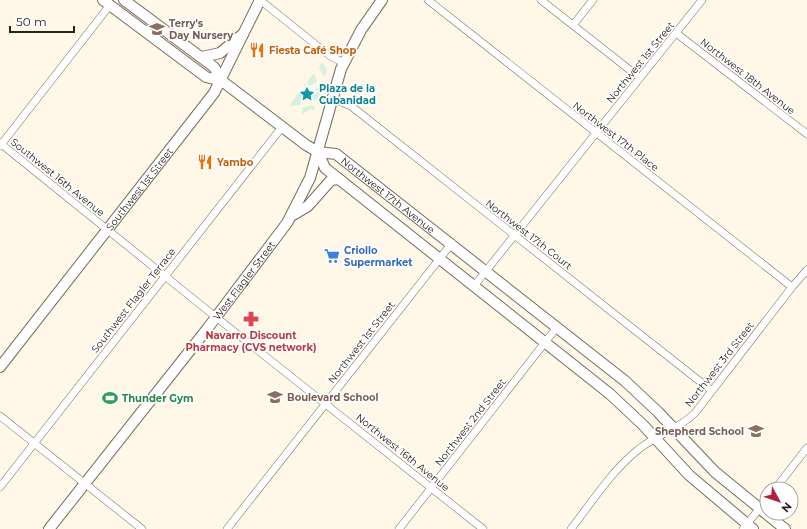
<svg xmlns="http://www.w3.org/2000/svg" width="807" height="529" font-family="Montserrat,sans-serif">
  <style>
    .green { fill: #d9f0de }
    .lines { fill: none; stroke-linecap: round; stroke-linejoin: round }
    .minor-casing { stroke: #766d5e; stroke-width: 8 }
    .secondary-casing { stroke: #766d5e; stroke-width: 12 }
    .minor { stroke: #fff; stroke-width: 7 }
    .secondary { stroke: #fff; stroke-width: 10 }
    .labels { text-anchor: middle; stroke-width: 3.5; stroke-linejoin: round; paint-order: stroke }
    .education-label { font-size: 10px; font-weight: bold; fill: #785e54; stroke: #fff; text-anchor: start }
    .food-label { font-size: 10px; font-weight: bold; fill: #c56008; stroke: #fff; text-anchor: start }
    .street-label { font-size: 10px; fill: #27241d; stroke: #fff }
    .culture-label { font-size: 10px; font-weight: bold; fill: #0d838f; stroke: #fff; text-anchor: start }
    .shop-label { font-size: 10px; font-weight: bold; fill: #366cbe; stroke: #fff; text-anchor: start }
    .health-label { font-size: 10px; font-weight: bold; fill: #be3a42; stroke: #fff }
    .leisure-label { font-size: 10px; font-weight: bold; fill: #27864d; stroke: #fff; text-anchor: start }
  </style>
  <rect width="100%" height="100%" fill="#fff7e8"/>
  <!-- green -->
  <path class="green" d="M 321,63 L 323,63 L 327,70 L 324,77 L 319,68 Z
    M 313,74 L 315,75 L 317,82 L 305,88 L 304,86 Z
    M 317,87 L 322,90 L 318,100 L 310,99 L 309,97 Z
    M 299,92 L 302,94 L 300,105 L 291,106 L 291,103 Z
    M 313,105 L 315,110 L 311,109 L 301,115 L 303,108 Z"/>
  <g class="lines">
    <defs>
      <path id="minor" d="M 260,0 L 330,56 L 344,63
        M 428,0 L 792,287
        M 541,0 L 640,78
        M 573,25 L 593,0
        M 676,33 L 807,134
        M 331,98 L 351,106 L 712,391
        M 0,143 L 202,306 L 483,529
        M 0,146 L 110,5
        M 474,286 L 702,0
        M 0,416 L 142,529
        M 0,487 L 282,127
        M 775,489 L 807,448
        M 227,529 L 452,243
        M 399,529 L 557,327
        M 571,529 C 592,502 612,470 639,449 C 656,435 679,429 695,413 L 792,287 L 807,270
        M 743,529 L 767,499"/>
      <g id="secondary">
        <path id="s1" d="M 103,0 L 206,77 L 222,81 L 306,145 L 318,152 L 336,154 L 625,381 L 658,412 L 715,472 L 785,529"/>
        <path d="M 124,0 L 214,67 L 222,81"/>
        <path d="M 202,57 L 220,53 L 243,34"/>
        <path d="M 318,152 L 325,168 L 610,394 L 643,425 L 689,475 L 753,529"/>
        <path d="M 293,215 L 308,206 L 331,180 L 339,179"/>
        <path id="s2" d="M 0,367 L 214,93 L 260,0"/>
        <path id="s3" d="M 49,529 L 207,329 L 287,223 L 310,178 L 341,69 L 361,30 L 382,0"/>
      </g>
    </defs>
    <!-- minor casing -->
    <use href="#minor" class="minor-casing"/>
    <!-- secondary casing -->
    <use href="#secondary" class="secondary-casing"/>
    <!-- minor -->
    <use href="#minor" class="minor"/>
    <!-- secondary -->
    <use href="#secondary" class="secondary"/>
  </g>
  <!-- icons -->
  <defs>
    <symbol id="school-bare" viewBox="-9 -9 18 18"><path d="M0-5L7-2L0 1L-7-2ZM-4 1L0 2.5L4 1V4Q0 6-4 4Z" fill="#8d6e63" stroke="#fff" stroke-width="2.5" paint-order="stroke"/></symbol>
    <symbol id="restaurant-bare" viewBox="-9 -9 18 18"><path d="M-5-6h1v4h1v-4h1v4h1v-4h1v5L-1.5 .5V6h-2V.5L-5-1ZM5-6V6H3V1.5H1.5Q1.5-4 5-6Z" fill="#e8710a" stroke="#fff" stroke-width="2.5" paint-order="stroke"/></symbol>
    <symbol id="sight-bare" viewBox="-9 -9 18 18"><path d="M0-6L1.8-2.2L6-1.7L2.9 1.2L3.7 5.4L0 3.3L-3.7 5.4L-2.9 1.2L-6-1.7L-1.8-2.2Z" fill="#0f9aa8" stroke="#fff" stroke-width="2.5" paint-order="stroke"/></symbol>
    <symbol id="supermarket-bare" viewBox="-9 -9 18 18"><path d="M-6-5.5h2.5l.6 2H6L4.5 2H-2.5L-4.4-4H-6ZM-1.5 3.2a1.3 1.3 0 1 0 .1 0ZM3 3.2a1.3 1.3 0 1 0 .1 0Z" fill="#3f7fe0" stroke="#fff" stroke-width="2.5" paint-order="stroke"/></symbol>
    <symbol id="pharmacy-bare" viewBox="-9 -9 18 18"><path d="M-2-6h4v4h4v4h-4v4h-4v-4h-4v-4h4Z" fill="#e0444e" stroke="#fff" stroke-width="2.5" paint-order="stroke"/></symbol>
    <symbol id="stadium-bare" viewBox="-9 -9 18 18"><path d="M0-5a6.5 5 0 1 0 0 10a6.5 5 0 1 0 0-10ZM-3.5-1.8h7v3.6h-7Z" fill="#2e9e5b" stroke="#fff" stroke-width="2.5" paint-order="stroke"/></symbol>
  </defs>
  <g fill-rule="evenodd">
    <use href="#school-bare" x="146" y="18" width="22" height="22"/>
    <use href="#restaurant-bare" x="246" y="39" width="22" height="22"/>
    <use href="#sight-bare" x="296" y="83" width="22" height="22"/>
    <use href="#restaurant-bare" x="194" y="151" width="22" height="22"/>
    <use href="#supermarket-bare" x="321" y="245" width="22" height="22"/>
    <use href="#pharmacy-bare" x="240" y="308" width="22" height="22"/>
    <use href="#school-bare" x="264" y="386" width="22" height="22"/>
    <use href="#stadium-bare" x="99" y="387" width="22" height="22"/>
    <use href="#school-bare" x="745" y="420" width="22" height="22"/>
  </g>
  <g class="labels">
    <!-- education labels -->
    <g class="education-label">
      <text x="169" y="27">Terry's<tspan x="169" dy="12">Day Nursery</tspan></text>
      <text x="287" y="401">Boulevard School</text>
      <text x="744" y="435" text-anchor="end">Shepherd School</text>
    </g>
    <!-- food labels -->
    <g class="food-label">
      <text x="269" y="54">Fiesta Café Shop</text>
      <text x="217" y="166">Yambo</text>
    </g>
    <!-- street labels -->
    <g class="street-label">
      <text transform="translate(640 62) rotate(-51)" y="4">Northwest 1st Street</text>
      <text transform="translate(748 76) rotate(38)" y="4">Northwest 18th Avenue</text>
      <text transform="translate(616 136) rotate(38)" y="4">Northwest 17th Place</text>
      <text transform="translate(58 177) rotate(39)" y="4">Southwest 16th Avenue</text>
      <text dy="4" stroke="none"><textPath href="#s2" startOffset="226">Southwest 1st Street</textPath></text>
      <text dy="4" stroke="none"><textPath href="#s1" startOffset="349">Northwest 17th Avenue</textPath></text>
      <text transform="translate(529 234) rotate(38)" y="4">Northwest 17th Court</text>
      <text dy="4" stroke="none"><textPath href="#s3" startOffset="316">West Flagler Street</textPath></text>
      <text transform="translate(133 300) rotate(-52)" y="4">Southwest Flagler Terrace</text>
      <text transform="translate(361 342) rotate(-52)" y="4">Northwest 1st Street</text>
      <text transform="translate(719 364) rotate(-52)" y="4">Northwest 3rd Street</text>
      <text transform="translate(470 422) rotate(-52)" y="4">Northwest 2nd Street</text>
      <text transform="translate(403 452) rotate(39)" y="4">Northwest 16th Avenue</text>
    </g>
    <!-- culture labels -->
    <g class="culture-label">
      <text x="319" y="92">Plaza de la<tspan x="319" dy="12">Cubanidad</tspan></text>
    </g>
    <!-- shop labels -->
    <g class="shop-label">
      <text x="344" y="254">Criollo<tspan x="344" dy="12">Supermarket</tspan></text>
    </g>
    <!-- health labels -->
    <g class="health-label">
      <text x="251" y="339">Navarro Discount<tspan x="251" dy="12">Pharmacy (CVS network)</tspan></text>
    </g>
    <!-- leisure labels -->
    <g class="leisure-label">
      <text x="122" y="402">Thunder Gym</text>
    </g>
  </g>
  <!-- north arrow -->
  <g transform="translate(779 501) rotate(130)"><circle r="19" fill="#ffffff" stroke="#a9a7a5"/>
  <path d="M0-3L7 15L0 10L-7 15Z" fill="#b22039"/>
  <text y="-6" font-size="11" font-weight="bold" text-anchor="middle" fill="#27241d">N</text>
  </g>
  <!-- scale -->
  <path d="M10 26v6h64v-6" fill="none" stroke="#27241d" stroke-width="2"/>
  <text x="16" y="26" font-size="12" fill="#27241d" stroke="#ffffff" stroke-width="3" paint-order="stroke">50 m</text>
</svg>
